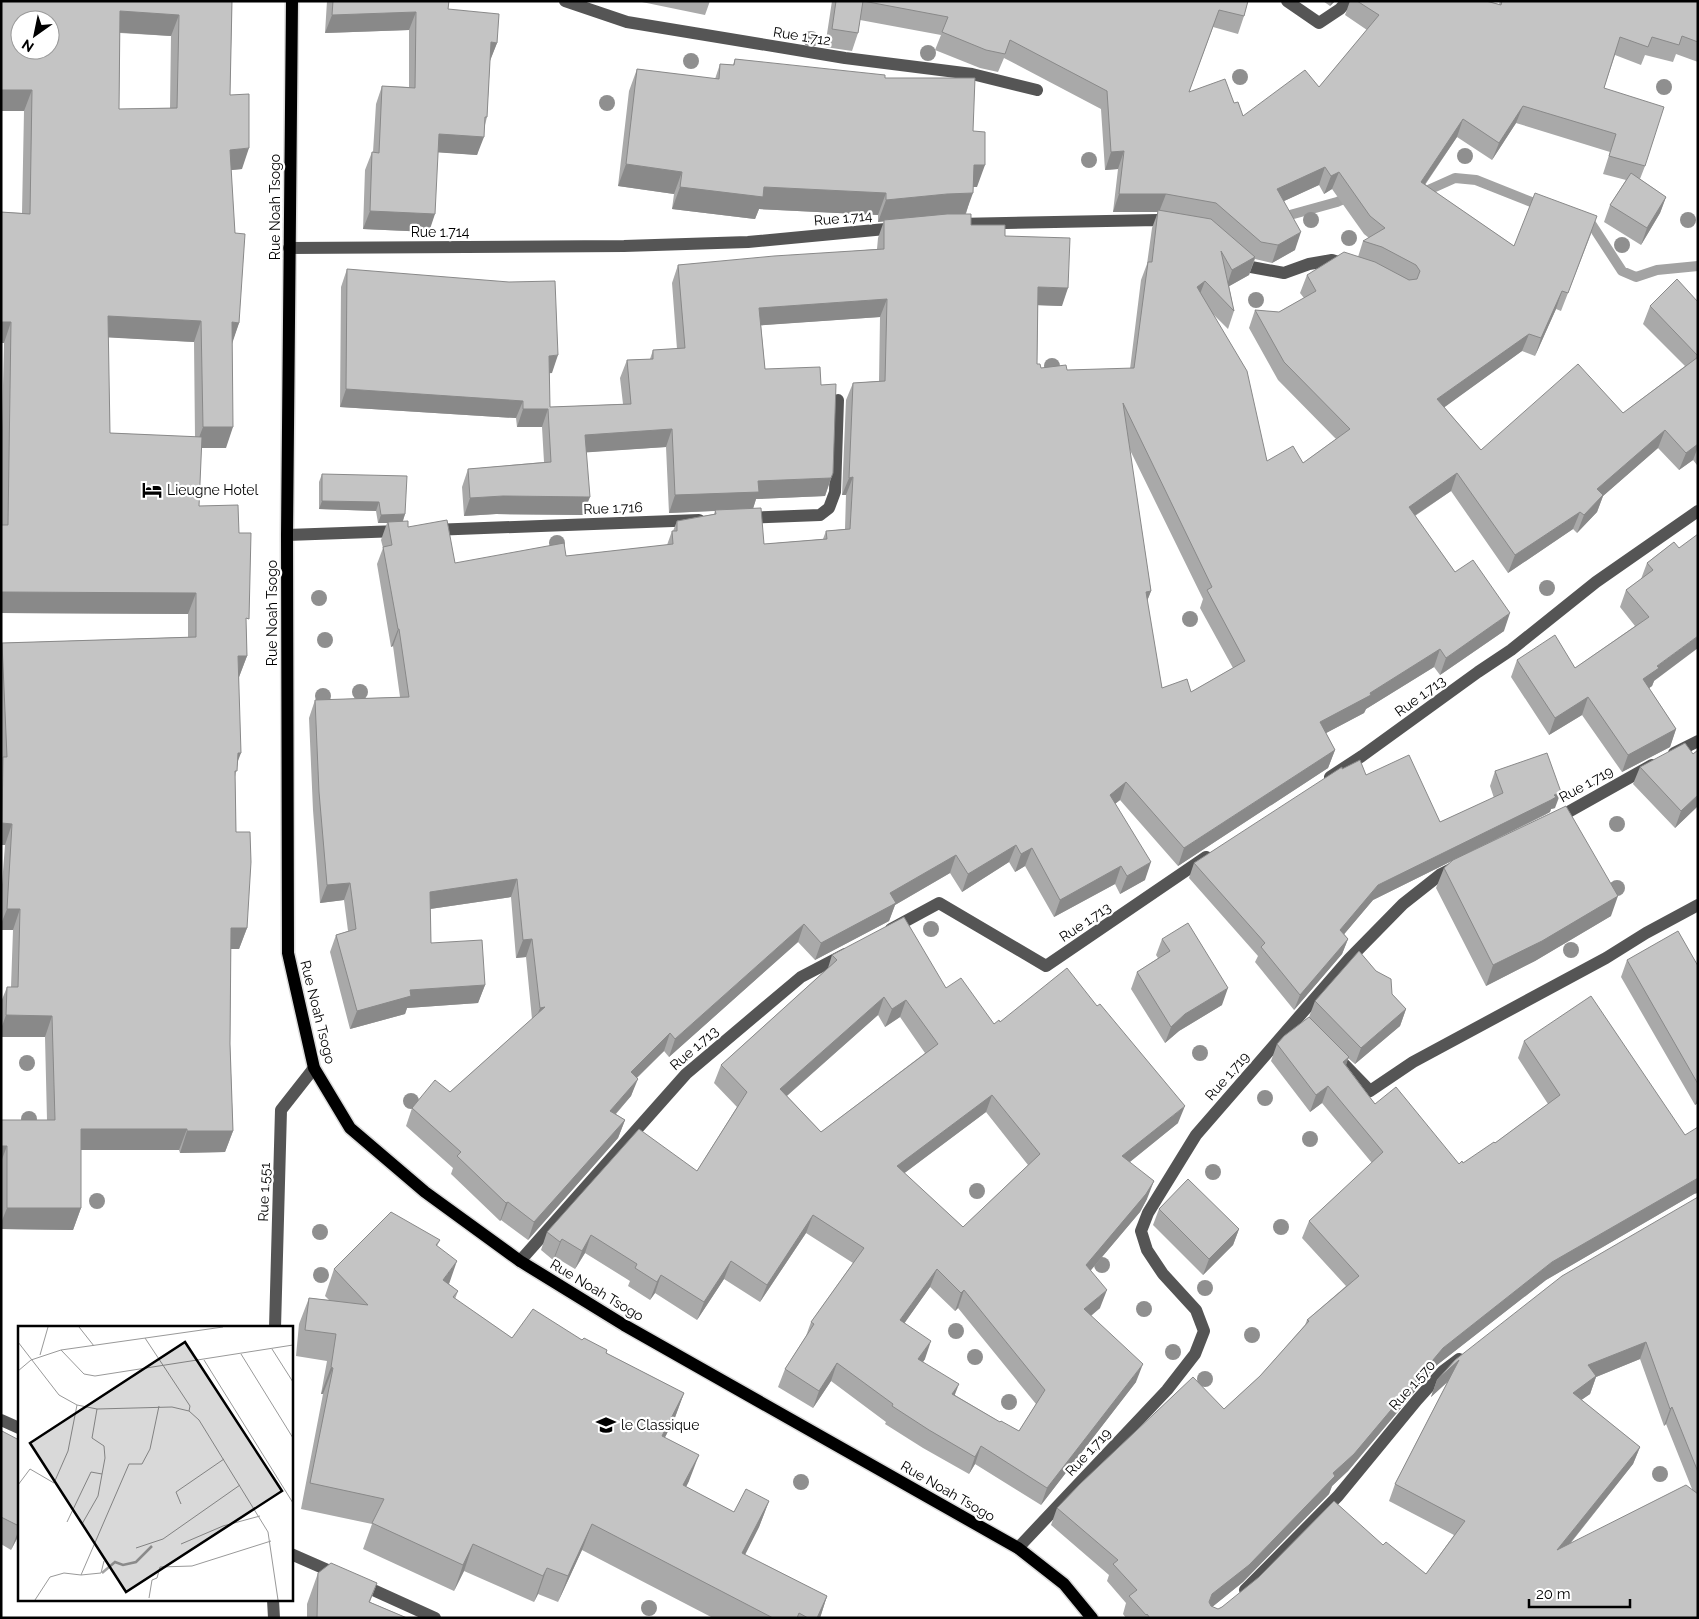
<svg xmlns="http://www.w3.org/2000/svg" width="1699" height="1619" font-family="Raleway,sans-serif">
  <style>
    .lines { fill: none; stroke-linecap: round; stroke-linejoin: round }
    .stream { stroke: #a3a3a3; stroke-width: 10 }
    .major-casing { stroke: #dbdbdb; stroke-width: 15 }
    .minor { stroke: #555; stroke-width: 12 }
    .major { stroke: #000; stroke-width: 12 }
    .tree { fill: #8f8f8f }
    .wall { fill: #a9a9a9; fill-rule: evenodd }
    .shaded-wall { fill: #898989 }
    .building { fill: #c4c4c4; stroke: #898989; fill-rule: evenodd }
    .labels { text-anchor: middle; stroke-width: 4.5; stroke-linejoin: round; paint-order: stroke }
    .street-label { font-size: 14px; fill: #000; stroke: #fff }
    .poi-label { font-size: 14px; fill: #000; stroke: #fff; text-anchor: start }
    .inset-river { fill: none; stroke: #a3a3a3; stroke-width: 2.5 }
    .inset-road { fill: none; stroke: #999; stroke-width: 1 }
    .view { fill: #000; fill-opacity: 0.15; stroke: #000; stroke-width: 2.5 }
    .inset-edge { fill: none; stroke: #000; stroke-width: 2.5 }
  </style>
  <rect width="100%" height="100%" fill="#fff"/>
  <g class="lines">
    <!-- stream -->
    <path class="stream" d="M 1421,187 L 1426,191 L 1455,178 L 1476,180 L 1544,207
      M 1279,218 L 1337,202 L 1353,195
      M 1584,220 L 1590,222 L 1622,271 L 1636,277 L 1657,270 L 1698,266"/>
    <defs>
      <path id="major" d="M 292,1 L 287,535 L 288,953 L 314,1068 L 350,1128 L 425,1192 L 520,1261 L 624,1325 L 1018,1548 L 1064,1584 L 1092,1618"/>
    </defs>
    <!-- major casing -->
    <use href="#major" class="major-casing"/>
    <!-- minor -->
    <path class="minor" d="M 565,1 L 627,22 L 845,58 L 972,74 L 1037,90
      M 1287,1 L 1319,23 L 1340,9 L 1347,1
      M 956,224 L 1158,220 L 1171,222
      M 289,248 L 624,246 L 748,242 L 896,228
      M 1239,257 L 1251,267 L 1284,273 L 1309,264 L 1332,260 L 1347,265
      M 746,518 L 820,515 L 829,508 L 835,492 L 838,400
      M 432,530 L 699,520
      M 287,535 L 399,531
      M 1674,753 L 1698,741
      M 1330,777 L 1362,756 L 1478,672 L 1511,650 L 1596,582 L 1698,511
      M 1554,820 L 1652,765
      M 891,929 L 939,903 L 1046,966 L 1206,857
      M 1338,1058 L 1370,1091 L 1413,1062 L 1606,958 L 1646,933 L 1698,905
      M 520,1261 L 686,1074 L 801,977 L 845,954
      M 275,1328 L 281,1110 L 314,1068
      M 1,1420 L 19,1428
      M 1018,1548 L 1167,1390 L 1195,1354 L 1204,1331 L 1196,1310 L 1163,1274 L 1147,1250 L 1141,1231 L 1148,1213 L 1196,1135 L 1349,959 L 1403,904 L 1441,874 L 1457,866
      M 291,1554 L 339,1575
      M 360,1584 L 435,1618
      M 1245,1590 L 1338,1496 L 1417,1400 L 1443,1371 L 1459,1359
      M 273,1600 L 274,1618"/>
    <!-- major -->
    <use href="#major" class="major"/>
  </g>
  <!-- trees -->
  <g class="tree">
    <circle cx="811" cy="39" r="8"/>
    <circle cx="928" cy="53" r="8"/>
    <circle cx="691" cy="61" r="8"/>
    <circle cx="1240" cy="77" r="8"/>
    <circle cx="1664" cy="87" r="8"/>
    <circle cx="607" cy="103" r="8"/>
    <circle cx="1465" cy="156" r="8"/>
    <circle cx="1089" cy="160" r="8"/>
    <circle cx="1311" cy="220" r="8"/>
    <circle cx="1688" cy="220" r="8"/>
    <circle cx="1349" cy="238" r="8"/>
    <circle cx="1622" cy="245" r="8"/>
    <circle cx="1256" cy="300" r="8"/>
    <circle cx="1052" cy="366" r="8"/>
    <circle cx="557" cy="543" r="8"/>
    <circle cx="1547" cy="588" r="8"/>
    <circle cx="319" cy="598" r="8"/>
    <circle cx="1190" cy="619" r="8"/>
    <circle cx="325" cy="640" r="8"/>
    <circle cx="360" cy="692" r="8"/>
    <circle cx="323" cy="696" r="8"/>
    <circle cx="1617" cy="824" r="8"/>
    <circle cx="1617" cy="888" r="8"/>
    <circle cx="931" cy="929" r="8"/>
    <circle cx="1571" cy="950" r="8"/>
    <circle cx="1200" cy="1053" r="8"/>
    <circle cx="27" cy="1063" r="8"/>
    <circle cx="1265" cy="1098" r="8"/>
    <circle cx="411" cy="1101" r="8"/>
    <circle cx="29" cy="1119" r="8"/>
    <circle cx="1310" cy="1139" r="8"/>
    <circle cx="1213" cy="1172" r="8"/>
    <circle cx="977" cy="1191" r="8"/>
    <circle cx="97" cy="1201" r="8"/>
    <circle cx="1281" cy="1227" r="8"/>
    <circle cx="320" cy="1232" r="8"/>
    <circle cx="1102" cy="1265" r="8"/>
    <circle cx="321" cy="1275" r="8"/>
    <circle cx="1205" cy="1288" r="8"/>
    <circle cx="1144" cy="1309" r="8"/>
    <circle cx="956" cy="1331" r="8"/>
    <circle cx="1252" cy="1335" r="8"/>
    <circle cx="1173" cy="1352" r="8"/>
    <circle cx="975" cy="1357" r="8"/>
    <circle cx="1205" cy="1379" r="8"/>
    <circle cx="1009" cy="1402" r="8"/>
    <circle cx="1660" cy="1474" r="8"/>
    <circle cx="801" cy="1482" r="8"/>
    <circle cx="649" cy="1608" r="8"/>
  </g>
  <!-- wall -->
  <path class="wall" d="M 1,1 L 232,6 L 230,95 L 242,169 L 231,170 L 239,323 L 232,342 L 226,448 L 201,448 L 199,506 L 239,533 L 246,625 L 247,656 L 239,677 L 238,762 L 235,777 L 236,832 L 247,928 L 239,949 L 231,949 L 230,1044 L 233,1131 L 225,1152 L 180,1153 L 179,1150 L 81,1150 L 81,1208 L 73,1230 L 1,1229 L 1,1120 L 47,1120 L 45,1037 L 1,1037 L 1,1002 L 7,987 L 11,987 L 13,930 L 1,930 L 1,898 L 5,845 L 1,845 L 1,645 L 2,643 L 188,637 L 188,614 L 1,613 L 1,472 L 4,343 L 1,343 L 1,212 L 22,213 L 24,111 ZM 120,33 L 171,36 L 170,108 L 119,109 ZM 108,337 L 194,342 L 195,437 L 110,433 Z
    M 327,1 L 449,1 L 448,9 L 497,43 L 490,60 L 487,117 L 485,125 L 477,155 L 438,152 L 429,232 L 363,229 L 365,170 L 372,152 L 373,152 L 376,104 L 382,86 L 409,87 L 409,30 L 325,33 Z
    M 637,1 L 710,1 L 705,15 Z
    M 832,1 L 1248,1 L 1244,16 L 1238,34 L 1213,27 L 1189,92 L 1234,103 L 1243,116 L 1319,87 L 1367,30 L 1345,15 L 1350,1 L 1486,1 L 1499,4 L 1500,1 L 1698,1 L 1698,62 L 1676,54 L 1673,62 L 1645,55 L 1641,65 L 1615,55 L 1604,88 L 1645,166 L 1640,179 L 1666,197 L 1660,213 L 1641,245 L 1604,222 L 1610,205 L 1626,180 L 1603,174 L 1610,152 L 1516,123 L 1492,160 L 1457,137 L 1425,185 L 1514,246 L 1591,234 L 1561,311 L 1556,309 L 1535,356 L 1522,351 L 1444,407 L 1481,450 L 1623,413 L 1685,366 L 1643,324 L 1650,306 L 1698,302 L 1698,464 L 1697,465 L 1693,460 L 1679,470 L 1658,448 L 1603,496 L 1597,512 L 1577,533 L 1573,529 L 1508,573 L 1451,491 L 1415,516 L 1455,572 L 1504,631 L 1440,675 L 1434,667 L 1366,709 L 1364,713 L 1326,733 L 1335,750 L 1328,768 L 1178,866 L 1120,800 L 1115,804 L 1145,880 L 1120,894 L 1115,884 L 1054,917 L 1025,866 L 1015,872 L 1009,862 L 962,892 L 950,873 L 895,905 L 889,921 L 815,960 L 798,942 L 669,1057 L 664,1051 L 637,1078 L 631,1096 L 616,1114 L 625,1120 L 618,1138 L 528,1240 L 501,1220 L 500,1221 L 451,1174 L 453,1168 L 406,1126 L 412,1108 L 450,1092 L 532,1019 L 526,957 L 516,958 L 511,897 L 430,909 L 431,943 L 485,985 L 478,1003 L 407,1008 L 405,1014 L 350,1029 L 330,952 L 336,935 L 348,931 L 344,900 L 320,903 L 313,810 L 309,718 L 315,700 L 400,697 L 393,646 L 391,647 L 377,564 L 383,548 L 381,540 L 387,523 L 378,523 L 376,511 L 319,509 L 319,482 L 322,474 L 405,514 L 403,521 L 408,527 L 455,563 L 566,556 L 667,545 L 672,531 L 673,531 L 677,521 L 714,514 L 715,511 L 669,513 L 666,447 L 586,452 L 583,515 L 496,514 L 464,516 L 462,487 L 468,469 L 544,462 L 542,427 L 517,427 L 516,418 L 340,407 L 341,287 L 347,269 L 552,373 L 549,373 L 550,407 L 623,404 L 620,378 L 627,360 L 650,359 L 653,350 L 677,349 L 672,283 L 678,265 L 877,249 L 878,238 L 884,221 L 878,222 L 878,215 L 759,209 L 755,219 L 672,209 L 674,194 L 618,186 L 629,91 L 637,69 L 715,79 L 720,64 L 733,65 L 735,59 L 885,78 L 973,131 L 977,187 L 973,187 L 966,214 L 971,225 L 1005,236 L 1062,306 L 1038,305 L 1037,364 L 1041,368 L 1067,370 L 1130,369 L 1141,280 L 1147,264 L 1152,228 L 1158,212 L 1113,212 L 1118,169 L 1105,170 L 1101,109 L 1004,58 L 998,72 L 980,68 L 935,50 L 941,35 L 860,20 L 858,33 L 852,51 L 825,47 ZM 1319,185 L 1324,194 L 1332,189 L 1364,234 L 1369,238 L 1363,241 L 1358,257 L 1307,275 L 1300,293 L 1304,298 L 1279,312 L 1255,310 L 1249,328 L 1278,380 L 1336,439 L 1303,463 L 1267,461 L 1213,314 L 1228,329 L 1234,311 L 1229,286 L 1249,275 L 1255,259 L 1272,263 L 1295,250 L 1284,201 ZM 880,317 L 879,381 L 853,383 L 846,400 L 842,495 L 846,495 L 845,529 L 826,531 L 823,539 L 764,544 L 753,508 L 756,499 L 825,496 L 833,473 L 821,385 L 765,369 L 761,325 ZM 1129,448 L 1203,599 L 1200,608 L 1233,668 L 1191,692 L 1162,688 L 1147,601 L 1151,591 Z
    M 1323,1 L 1335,1 L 1330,6 Z
    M 1674,542 L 1654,681 L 1652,686 L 1649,688 L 1676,729 L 1670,747 L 1622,772 L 1582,715 L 1549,735 L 1511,677 L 1517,660 L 1575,668 L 1635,626 L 1620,607 L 1626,590 L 1641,579 L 1647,563 Z
    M 1698,750 L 1698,806 L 1675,828 L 1633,784 L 1640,767 L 1693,754 Z
    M 1342,769 L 1366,775 L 1440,822 L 1494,798 L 1490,786 L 1495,771 L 1555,808 L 1551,809 L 1550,812 L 1545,815 L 1373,900 L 1344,934 L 1348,939 L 1342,954 L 1294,1010 L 1255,962 L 1258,956 L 1189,878 L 1194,863 Z
    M 1444,868 L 1611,916 L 1535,961 L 1486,986 L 1436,888 Z
    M 1162,939 L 1222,1005 L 1179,1031 L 1165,1043 L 1131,989 L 1137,972 L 1158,958 L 1156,955 Z
    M 832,955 L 946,988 L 994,1024 L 1000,1022 L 1178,1123 L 1130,1162 L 1147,1199 L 1140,1212 L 1091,1270 L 1100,1308 L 1091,1316 L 1136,1382 L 1041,1505 L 975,1464 L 969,1474 L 923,1448 L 885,1424 L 886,1422 L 831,1381 L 813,1408 L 778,1387 L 785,1369 L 806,1336 L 811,1322 L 853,1263 L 806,1233 L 760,1302 L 724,1279 L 697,1320 L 655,1293 L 650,1300 L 628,1286 L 630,1281 L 585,1253 L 575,1269 L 555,1257 L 553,1260 L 541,1250 L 547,1232 L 697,1171 L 737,1107 L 714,1083 L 721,1065 L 828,968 ZM 878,1015 L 885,1027 L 900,1017 L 925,1053 L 821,1132 L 787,1096 ZM 986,1112 L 1028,1165 L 963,1227 L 904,1173 ZM 930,1287 L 955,1311 L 958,1308 L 1036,1404 L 1019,1431 L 1000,1422 L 955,1395 L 923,1362 L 925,1359 L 904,1323 Z
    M 1627,960 L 1698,966 L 1698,1103 L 1695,1105 L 1621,977 Z
    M 1392,994 L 1406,1009 L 1400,1026 L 1355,1064 L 1348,1058 L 1346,1065 L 1375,1104 L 1459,1164 L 1463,1163 L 1495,1143 L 1548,1104 L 1518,1058 L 1524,1041 L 1685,1135 L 1694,1194 L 1546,1280 L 1437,1365 L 1348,1471 L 1332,1486 L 1329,1494 L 1243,1582 L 1212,1607 L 1218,1609 L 1383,1545 L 1426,1574 L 1454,1535 L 1389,1501 L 1395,1484 L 1448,1381 L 1431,1397 L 1437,1380 L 1698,1197 L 1698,1618 L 1126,1618 L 1123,1614 L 1126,1603 L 1107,1581 L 1109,1575 L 1051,1525 L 1057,1508 L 1224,1409 L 1260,1376 L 1305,1325 L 1307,1320 L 1346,1286 L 1302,1238 L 1309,1221 L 1372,1163 L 1322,1103 L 1310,1112 L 1271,1061 L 1277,1044 L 1309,1017 L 1315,1001 ZM 1640,1359 L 1664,1426 L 1666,1424 L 1692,1489 L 1570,1544 L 1633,1464 L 1640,1447 L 1581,1400 L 1590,1394 L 1596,1377 Z
    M 1159,1209 L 1239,1229 L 1233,1245 L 1203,1275 L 1153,1225 Z
    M 440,1240 L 437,1246 L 449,1284 L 458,1291 L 455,1299 L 512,1338 L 582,1340 L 607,1350 L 606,1353 L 684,1393 L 674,1420 L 665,1437 L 689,1481 L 686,1487 L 734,1512 L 769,1501 L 759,1527 L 745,1555 L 827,1596 L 820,1618 L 713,1618 L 582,1550 L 558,1602 L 538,1594 L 534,1602 L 464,1571 L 454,1591 L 363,1549 L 372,1524 L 301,1509 L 323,1394 L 321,1394 L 327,1361 L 296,1356 L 299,1324 L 309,1298 L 329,1300 L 325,1296 L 334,1269 Z
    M 1,1433 L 19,1440 L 19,1540 L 17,1539 L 11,1550 L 1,1544 Z
    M 318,1573 L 377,1583 L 370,1602 L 407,1618 L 307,1618 L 307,1604 Z"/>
  <!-- shaded-wall -->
  <path class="shaded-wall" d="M 1332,1 L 1335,1 L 1330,6 Z
    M 120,11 L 179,15 L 171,36 L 112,32 Z
    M 416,12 L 409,30 L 325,33 L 332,15 Z
    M 491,42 L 497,43 L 490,61 Z
    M 1,90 L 32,90 L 24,111 L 1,111 Z
    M 1523,106 L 1516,123 L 1492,160 L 1499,143 Z
    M 1463,119 L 1457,137 L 1414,200 L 1421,182 Z
    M 439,134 L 484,137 L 477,155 L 432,152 Z
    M 249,148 L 242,169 L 222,171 L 230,150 Z
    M 1124,151 L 1118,169 L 1105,170 L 1111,152 Z
    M 626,164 L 682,172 L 674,194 L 618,186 Z
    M 974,165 L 985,165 L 977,187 L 966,187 Z
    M 1325,167 L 1319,185 L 1271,207 L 1277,189 Z
    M 1339,172 L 1332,189 L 1324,194 L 1331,176 Z
    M 680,187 L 764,187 L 886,193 L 878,215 L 759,209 L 755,219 L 672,209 Z
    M 973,193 L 965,215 L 939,216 L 878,222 L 886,200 L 947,194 Z
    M 1119,194 L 1166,194 L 1159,212 L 1113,212 Z
    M 1666,197 L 1660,213 L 1641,245 L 1647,228 Z
    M 370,211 L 435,214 L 429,232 L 363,229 Z
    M 1301,232 L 1295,250 L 1272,263 L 1278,245 Z
    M 1255,257 L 1249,275 L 1226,288 L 1232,270 Z
    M 1205,281 L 1198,299 L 1197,287 Z
    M 1038,287 L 1068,288 L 1062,306 L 1032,305 Z
    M 1562,291 L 1556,309 L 1535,356 L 1541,338 Z
    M 887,299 L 880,317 L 752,326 L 759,308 Z
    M 108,316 L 201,321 L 194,342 L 100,337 Z
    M 1,322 L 11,322 L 4,343 L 1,343 Z
    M 232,322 L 239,323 L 232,344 Z
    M 1529,334 L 1522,351 L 1431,417 L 1437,399 Z
    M 558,355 L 552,373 L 542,374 L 549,356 Z
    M 346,389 L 523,401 L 516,418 L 340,407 Z
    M 523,409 L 548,409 L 542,427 L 517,427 Z
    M 203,427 L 233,427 L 226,448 L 195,448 Z
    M 672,429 L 666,447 L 578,453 L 585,435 Z
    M 1665,430 L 1658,448 L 1603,496 L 1597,512 L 1577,533 L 1584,515 L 1597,489 Z
    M 1698,444 L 1698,447 L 1693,460 L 1679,470 L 1686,453 Z
    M 1457,473 L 1451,491 L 1402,524 L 1409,507 Z
    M 853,477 L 846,495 L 842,495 L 849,478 Z
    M 831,478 L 825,496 L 756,499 L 753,509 L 669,513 L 675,495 L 758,481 Z
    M 503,496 L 590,497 L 583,515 L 496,514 L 464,516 L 470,498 Z
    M 322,501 L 379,502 L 376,511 L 319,509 Z
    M 1580,512 L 1573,529 L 1508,573 L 1515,555 Z
    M 405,514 L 402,523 L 378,523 L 381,515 Z
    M 1151,591 L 1144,609 L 1146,592 Z
    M 1,592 L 196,593 L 188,614 L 1,613 Z
    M 1510,613 L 1504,631 L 1440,675 L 1446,658 Z
    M 398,629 L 399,629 L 393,646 L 391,647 Z
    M 1698,636 L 1698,648 L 1654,681 L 1652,686 L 1637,697 L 1643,679 L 1657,666 Z
    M 1440,649 L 1434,667 L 1366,709 L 1364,713 L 1313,740 L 1320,722 L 1370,693 Z
    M 238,656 L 247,656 L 239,677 L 230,677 Z
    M 1588,697 L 1582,715 L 1549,735 L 1555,718 Z
    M 1676,729 L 1670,747 L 1622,772 L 1628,755 Z
    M 1335,750 L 1328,768 L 1178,866 L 1184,848 Z
    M 238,753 L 241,753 L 233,774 Z
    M 1126,782 L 1120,800 L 1103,813 L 1110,795 Z
    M 1561,792 L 1555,808 L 1551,809 L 1550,812 L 1373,900 L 1335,945 L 1340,930 L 1378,885 L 1554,795 Z
    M 1698,795 L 1698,806 L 1675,828 L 1681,811 Z
    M 2,823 L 12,824 L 5,845 L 1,845 Z
    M 1016,845 L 1009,862 L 962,892 L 968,874 Z
    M 1032,848 L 1025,866 L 1015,872 L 1021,854 Z
    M 956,855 L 950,873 L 895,905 L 889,921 L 815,960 L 821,943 L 890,893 Z
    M 1151,862 L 1145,880 L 1120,894 L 1127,876 Z
    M 1121,866 L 1115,884 L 1054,917 L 1060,900 Z
    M 517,879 L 511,897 L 423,910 L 430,892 Z
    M 350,883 L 344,900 L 320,903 L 327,885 Z
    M 1618,896 L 1611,916 L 1535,961 L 1486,986 L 1493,965 Z
    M 7,909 L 20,909 L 13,930 L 1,930 L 1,924 Z
    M 804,924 L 798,942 L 669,1057 L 675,1039 Z
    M 231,928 L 247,928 L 239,949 L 223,949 Z
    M 532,939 L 526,957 L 516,958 L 523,940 Z
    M 1348,939 L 1342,954 L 1294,1010 L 1300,995 Z
    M 485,985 L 478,1003 L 407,1008 L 405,1014 L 350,1029 L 357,1011 L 410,990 Z
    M 1228,988 L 1222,1005 L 1179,1031 L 1165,1043 L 1171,1027 L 1185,1014 Z
    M 884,997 L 878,1015 L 774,1107 L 780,1089 Z
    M 906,1000 L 900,1017 L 885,1027 L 892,1009 Z
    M 545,1007 L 533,1025 L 540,1008 Z
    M 1406,1009 L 1400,1026 L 1355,1064 L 1361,1048 Z
    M 6,1015 L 52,1016 L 45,1037 L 1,1037 L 1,1029 Z
    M 670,1033 L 664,1051 L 624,1090 L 631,1072 Z
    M 1349,1057 L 1342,1075 L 1343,1062 Z
    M 638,1079 L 631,1096 L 603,1128 L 610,1111 Z
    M 1328,1086 L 1322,1103 L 1310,1112 L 1316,1095 Z
    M 992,1095 L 986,1112 L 890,1184 L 897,1166 Z
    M 1698,1097 L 1698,1103 L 1695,1105 Z
    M 1185,1106 L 1178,1123 L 1116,1173 L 1122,1156 Z
    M 625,1120 L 618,1138 L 528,1240 L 534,1222 Z
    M 81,1129 L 187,1129 L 179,1150 L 73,1150 Z
    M 187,1131 L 233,1131 L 225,1152 L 180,1153 Z
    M 1,1146 L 7,1146 L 1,1162 Z
    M 1698,1178 L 1698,1193 L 1694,1194 L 1546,1280 L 1437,1365 L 1348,1471 L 1332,1486 L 1329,1494 L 1243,1582 L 1206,1612 L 1212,1594 L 1333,1473 L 1443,1348 L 1552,1262 Z
    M 1154,1181 L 1147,1199 L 1140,1212 L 1080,1283 L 1086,1265 Z
    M 508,1202 L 501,1220 L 500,1221 L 506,1203 Z
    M 7,1208 L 81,1208 L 73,1230 L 1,1229 L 1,1223 Z
    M 813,1215 L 806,1233 L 760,1302 L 767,1285 Z
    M 1239,1229 L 1233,1245 L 1203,1275 L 1209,1259 Z
    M 591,1235 L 585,1253 L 575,1269 L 582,1251 Z
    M 562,1239 L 555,1257 L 553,1260 L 560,1242 Z
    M 457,1261 L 448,1287 L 443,1280 Z
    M 731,1261 L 724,1279 L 697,1320 L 704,1302 Z
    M 937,1269 L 930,1287 L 894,1338 L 900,1320 Z
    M 661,1275 L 655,1293 L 650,1300 L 657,1282 Z
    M 964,1290 L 958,1308 L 955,1311 L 961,1293 Z
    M 1107,1290 L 1100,1308 L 1077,1327 L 1084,1309 Z
    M 931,1341 L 925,1359 L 912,1377 L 918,1359 Z
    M 1646,1342 L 1640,1359 L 1596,1377 L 1590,1394 L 1567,1410 L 1573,1393 L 1588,1365 Z
    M 1459,1360 L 1453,1377 L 1431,1397 L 1437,1380 Z
    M 837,1363 L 831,1381 L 813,1408 L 819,1391 Z
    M 1143,1364 L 1136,1382 L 1041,1505 L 1047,1488 Z
    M 331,1367 L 333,1368 L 323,1394 L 321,1394 Z
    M 959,1384 L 952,1402 L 952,1394 Z
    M 684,1393 L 674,1420 L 652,1462 L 662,1436 Z
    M 1672,1407 L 1666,1424 L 1664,1426 L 1670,1409 Z
    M 981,1446 L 975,1464 L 969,1474 L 975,1457 Z
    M 1640,1447 L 1633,1464 L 1551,1567 L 1557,1550 Z
    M 699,1455 L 689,1481 L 673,1511 L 683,1485 Z
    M 769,1501 L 759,1527 L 732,1580 L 742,1553 Z
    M 592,1524 L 582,1550 L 558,1602 L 568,1576 Z
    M 19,1529 L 19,1534 L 11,1550 Z
    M 473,1544 L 464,1571 L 454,1591 L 463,1565 Z
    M 547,1568 L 538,1594 L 534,1602 L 543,1576 Z
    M 827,1596 L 820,1618 L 817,1618 Z"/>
  <!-- building -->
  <path class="building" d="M 1,1 L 232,1 L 230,95 L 249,94 L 249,148 L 230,150 L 235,233 L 245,234 L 239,323 L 232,322 L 233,427 L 203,427 L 201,321 L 108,316 L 110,433 L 202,437 L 199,506 L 238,505 L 239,533 L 251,533 L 249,619 L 246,618 L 247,656 L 238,656 L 241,753 L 238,753 L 237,771 L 235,771 L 236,832 L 250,832 L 251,862 L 247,928 L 231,928 L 230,1044 L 233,1131 L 187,1131 L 187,1129 L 81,1129 L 81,1208 L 7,1208 L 7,1146 L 1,1146 L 1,1120 L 55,1120 L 52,1016 L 6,1015 L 7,987 L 18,987 L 20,909 L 7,909 L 12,824 L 2,823 L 3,757 L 7,757 L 2,643 L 196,637 L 196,593 L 1,592 L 1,525 L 8,525 L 11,322 L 1,322 L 1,212 L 30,214 L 32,90 L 1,90 ZM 120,11 L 179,15 L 177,108 L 119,109 ZM 20,20 L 50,20 L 50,50 L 20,50 Z
    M 333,1 L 449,1 L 448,9 L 499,14 L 497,43 L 491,42 L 487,117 L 485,117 L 484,137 L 439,134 L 435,214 L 370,211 L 372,152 L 379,153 L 382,86 L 415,88 L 416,12 L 332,15 Z
    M 836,1 L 1248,1 L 1244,16 L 1219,10 L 1189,92 L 1225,79 L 1234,103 L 1238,102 L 1243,116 L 1305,70 L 1319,87 L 1379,15 L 1357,1 L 1486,1 L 1501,5 L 1502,1 L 1698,1 L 1698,42 L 1682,36 L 1679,45 L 1652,37 L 1648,47 L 1620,37 L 1604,88 L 1664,107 L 1645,166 L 1609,156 L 1616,134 L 1523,106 L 1499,143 L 1463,119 L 1421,182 L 1514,246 L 1535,193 L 1597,216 L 1568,293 L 1562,291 L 1541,338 L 1529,334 L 1437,399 L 1481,450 L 1578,364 L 1623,413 L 1698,357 L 1698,444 L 1686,453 L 1665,430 L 1597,489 L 1603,495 L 1584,515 L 1580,512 L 1515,555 L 1457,473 L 1409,507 L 1455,572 L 1473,560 L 1510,613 L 1446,658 L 1440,649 L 1370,693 L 1371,695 L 1320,722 L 1335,750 L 1184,848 L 1126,782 L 1110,795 L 1151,862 L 1127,876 L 1121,866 L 1060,900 L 1032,848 L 1021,854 L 1016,845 L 968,874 L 956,855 L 890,893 L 896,903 L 821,943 L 804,924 L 675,1039 L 670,1033 L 631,1072 L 638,1079 L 610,1111 L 625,1120 L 534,1222 L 508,1202 L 506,1203 L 457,1156 L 461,1152 L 412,1108 L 435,1080 L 450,1092 L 545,1007 L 540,1008 L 532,939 L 523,940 L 517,879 L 430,892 L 431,943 L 482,940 L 485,985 L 410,990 L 411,996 L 357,1011 L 336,935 L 356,929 L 350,883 L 327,885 L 319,792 L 315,700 L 409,697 L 399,629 L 398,629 L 383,547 L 392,545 L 388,522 L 408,521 L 408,527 L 447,520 L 455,563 L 564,543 L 566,556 L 673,544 L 672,531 L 677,531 L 677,521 L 716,514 L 715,510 L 761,508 L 764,544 L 827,539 L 826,531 L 850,529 L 853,477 L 849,478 L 853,383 L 885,381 L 887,299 L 759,308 L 765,369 L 820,367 L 821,385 L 836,384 L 833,473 L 831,478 L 758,481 L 759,492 L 675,495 L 672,429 L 585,435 L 590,497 L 503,496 L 470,498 L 468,469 L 551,462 L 548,409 L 523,409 L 523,401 L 346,389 L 347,269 L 509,282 L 555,281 L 558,355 L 549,356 L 550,407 L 631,404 L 627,360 L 653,359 L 653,350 L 685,348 L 678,265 L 774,256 L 884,249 L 884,220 L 947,214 L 971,214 L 971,225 L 1005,225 L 1005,236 L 1070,238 L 1068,288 L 1038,287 L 1037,364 L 1040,364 L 1041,368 L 1066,365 L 1067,370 L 1134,368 L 1148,262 L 1152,262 L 1158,210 L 1211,219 L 1255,257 L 1232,270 L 1221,251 L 1234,311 L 1205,281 L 1197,287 L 1247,371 L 1267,461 L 1293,446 L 1303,463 L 1350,429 L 1284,362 L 1255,310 L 1279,312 L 1316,291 L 1307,275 L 1344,252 L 1375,262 L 1409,280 L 1417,279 L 1420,271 L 1416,265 L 1382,247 L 1363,241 L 1385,228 L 1370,216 L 1339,172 L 1331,176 L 1325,167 L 1277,189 L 1301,232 L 1278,245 L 1261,242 L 1216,203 L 1166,194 L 1119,194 L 1124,151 L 1111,152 L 1107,91 L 1010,40 L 1005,54 L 986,50 L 942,32 L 948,17 L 863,1 L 858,33 L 832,29 ZM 1123,403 L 1212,587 L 1207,590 L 1245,661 L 1191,692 L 1187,679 L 1162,688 L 1146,592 L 1151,591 Z
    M 735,59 L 885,75 L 885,78 L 975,78 L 973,131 L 985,132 L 985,165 L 974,165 L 973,193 L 947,194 L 886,200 L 886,193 L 764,187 L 763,197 L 680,187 L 682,172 L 626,164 L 637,69 L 719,79 L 720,64 L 734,65 Z
    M 1631,173 L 1666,197 L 1647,228 L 1610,205 Z
    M 1677,279 L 1698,302 L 1698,356 L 1650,306 Z
    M 322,474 L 407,476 L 405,514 L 381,515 L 379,502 L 322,501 Z
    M 1698,534 L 1698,636 L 1657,666 L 1659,668 L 1643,679 L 1676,729 L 1628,755 L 1588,697 L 1555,718 L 1517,660 L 1555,635 L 1575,668 L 1649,617 L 1626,590 L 1653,570 L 1647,563 L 1674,542 L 1679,548 Z
    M 1685,743 L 1693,754 L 1698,750 L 1698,795 L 1681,811 L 1640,767 Z
    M 1547,753 L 1561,792 L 1554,795 L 1556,797 L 1551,800 L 1378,885 L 1340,930 L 1348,939 L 1300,995 L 1261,947 L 1265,943 L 1194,863 L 1342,767 L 1342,769 L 1360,760 L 1366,775 L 1409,755 L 1440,822 L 1503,793 L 1495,771 Z
    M 1566,806 L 1618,896 L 1542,941 L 1493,965 L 1444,868 L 1453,860 Z
    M 904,917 L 946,988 L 961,978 L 994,1024 L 999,1020 L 1000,1022 L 1067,968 L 1097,1006 L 1100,1004 L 1185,1106 L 1122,1156 L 1154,1181 L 1146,1194 L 1086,1265 L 1107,1290 L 1084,1309 L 1143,1364 L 1047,1488 L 981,1446 L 975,1457 L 929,1430 L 892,1406 L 893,1404 L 837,1363 L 819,1391 L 785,1369 L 814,1324 L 811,1322 L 864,1248 L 813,1215 L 767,1285 L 731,1261 L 704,1302 L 661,1275 L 657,1282 L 635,1268 L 637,1264 L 591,1235 L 582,1251 L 562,1239 L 560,1242 L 547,1232 L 639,1129 L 697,1171 L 747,1092 L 721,1065 L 837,960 L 832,955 ZM 884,997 L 892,1009 L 906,1000 L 938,1044 L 821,1132 L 780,1089 ZM 992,1095 L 1040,1154 L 963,1227 L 897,1166 ZM 937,1269 L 961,1293 L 964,1290 L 1045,1390 L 1019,1431 L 1001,1421 L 1000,1422 L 952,1394 L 959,1384 L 918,1359 L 931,1341 L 900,1320 Z
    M 1188,923 L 1228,988 L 1185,1014 L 1171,1027 L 1137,972 L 1170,951 L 1162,939 Z
    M 1678,931 L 1698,966 L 1698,1084 L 1627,960 Z
    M 1359,951 L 1376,971 L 1391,979 L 1392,994 L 1406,1009 L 1361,1048 L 1315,1001 Z
    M 1591,996 L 1685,1135 L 1698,1127 L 1698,1178 L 1552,1262 L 1443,1348 L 1354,1454 L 1333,1473 L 1335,1476 L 1249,1565 L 1212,1594 L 1209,1602 L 1211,1606 L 1218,1609 L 1222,1607 L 1259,1577 L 1334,1501 L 1383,1545 L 1386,1542 L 1426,1574 L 1465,1521 L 1395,1484 L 1459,1360 L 1437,1380 L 1455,1360 L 1562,1276 L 1698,1197 L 1698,1472 L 1672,1407 L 1670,1409 L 1646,1342 L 1588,1365 L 1596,1376 L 1573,1393 L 1640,1447 L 1557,1550 L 1686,1485 L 1698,1494 L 1698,1618 L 1150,1618 L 1147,1614 L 1146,1615 L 1129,1596 L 1137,1590 L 1113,1564 L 1118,1560 L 1057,1508 L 1080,1484 L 1193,1377 L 1224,1409 L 1260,1376 L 1309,1321 L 1307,1320 L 1359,1276 L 1309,1221 L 1383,1152 L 1328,1086 L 1316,1095 L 1277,1044 L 1284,1036 L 1309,1017 L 1349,1057 L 1343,1062 L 1375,1104 L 1396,1087 L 1459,1164 L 1462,1161 L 1463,1163 L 1494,1142 L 1495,1143 L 1560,1095 L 1524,1041 Z
    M 1188,1179 L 1239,1229 L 1209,1259 L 1159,1209 Z
    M 391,1212 L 440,1240 L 436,1245 L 457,1261 L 443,1280 L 458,1291 L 453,1297 L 512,1338 L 533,1309 L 582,1340 L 584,1338 L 607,1350 L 606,1353 L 684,1393 L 662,1436 L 699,1455 L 683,1485 L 734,1512 L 746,1489 L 769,1501 L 742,1553 L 827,1596 L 817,1618 L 808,1618 L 799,1613 L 797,1618 L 773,1618 L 592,1524 L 568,1576 L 547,1568 L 543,1576 L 473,1544 L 463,1565 L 372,1523 L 384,1499 L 310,1483 L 333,1368 L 331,1367 L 336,1334 L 305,1330 L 309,1298 L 368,1305 L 334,1269 Z
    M 2,1431 L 19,1440 L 19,1526 L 1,1517 L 1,1433 Z
    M 331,1563 L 377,1583 L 369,1602 L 407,1618 L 317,1618 L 318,1573 Z"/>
  <!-- icons -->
  <defs>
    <symbol id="hotel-bare" viewBox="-9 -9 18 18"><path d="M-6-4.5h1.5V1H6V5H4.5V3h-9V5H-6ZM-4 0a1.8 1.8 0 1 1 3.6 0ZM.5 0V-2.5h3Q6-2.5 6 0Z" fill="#000" stroke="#fff" stroke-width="2.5" paint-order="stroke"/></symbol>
    <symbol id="school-bare" viewBox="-9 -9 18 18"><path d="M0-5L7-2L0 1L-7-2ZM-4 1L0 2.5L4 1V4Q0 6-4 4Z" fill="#000" stroke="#fff" stroke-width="2.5" paint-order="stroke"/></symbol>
  </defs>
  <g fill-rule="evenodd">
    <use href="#hotel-bare" x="138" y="476" width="28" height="28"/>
    <use href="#school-bare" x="592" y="1411" width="28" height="28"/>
  </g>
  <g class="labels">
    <!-- street labels -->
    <g class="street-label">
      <text transform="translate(802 36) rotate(9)" y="5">Rue 1.712</text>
      <text transform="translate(275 207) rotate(-90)" y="5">Rue Noah Tsogo</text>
      <text transform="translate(843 218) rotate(-5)" y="5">Rue 1.714</text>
      <text x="440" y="237">Rue 1.714</text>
      <text transform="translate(613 508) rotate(-2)" y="5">Rue 1.716</text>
      <text transform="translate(272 613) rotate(-90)" y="5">Rue Noah Tsogo</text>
      <text transform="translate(1420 696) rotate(-36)" y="5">Rue 1.713</text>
      <text transform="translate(1586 784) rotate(-29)" y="5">Rue 1.719</text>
      <text transform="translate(1085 922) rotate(-34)" y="5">Rue 1.713</text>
      <text transform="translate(318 1012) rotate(76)" y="5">Rue Noah Tsogo</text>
      <text transform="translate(694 1048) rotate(-41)" y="5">Rue 1.713</text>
      <text transform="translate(1227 1076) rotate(-49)" y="5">Rue 1.719</text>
      <text transform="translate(264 1192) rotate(-88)" y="5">Rue 1.551</text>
      <text transform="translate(597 1290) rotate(31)" y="5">Rue Noah Tsogo</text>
      <text transform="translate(1412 1385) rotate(-48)" y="5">Rue 1.570</text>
      <text transform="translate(1088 1452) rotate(-47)" y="5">Rue 1.719</text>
      <text transform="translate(948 1491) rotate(30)" y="5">Rue Noah Tsogo</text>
    </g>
    <!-- poi labels -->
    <g class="poi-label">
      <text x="167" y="495">Lieugne Hotel</text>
      <text x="621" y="1430">le Classique</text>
    </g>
  </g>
  <!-- overview -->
  <g transform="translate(18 1326)">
    <rect width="275" height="275" fill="#fff"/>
    <path class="inset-river" d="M 84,247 L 97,236 L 105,239 L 118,236 L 134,220"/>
    <path class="inset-road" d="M 61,1 L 76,20M 127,12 L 172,80 L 171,85M 0,16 L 41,69 L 59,79 L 79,83 L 154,81 L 171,85 L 181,94 L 250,206 L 260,274M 254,23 L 275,56M 43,24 L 66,48 L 77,50 L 275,19M 223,28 L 275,112M 22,29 L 30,1M 13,34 L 43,24 L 205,1M 186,34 L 275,177M 0,45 L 13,34M 0,159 L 12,143 L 36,157 L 50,125 L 59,79M 163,178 L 158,166 L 206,133M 49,196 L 73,146 L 84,148M 64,198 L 80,170 L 87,132 L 86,120 L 74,112 L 79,83M 163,218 L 205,200 L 242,190M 118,222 L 145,213 L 222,159M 63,249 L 83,247 L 86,235M 131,272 L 134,254 L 139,252 L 142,241 L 174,240 L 253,215M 17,274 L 32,251 L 46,247 L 63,249 L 111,138 L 124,138 L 132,123 L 141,80"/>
    <path class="view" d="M 167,16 L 264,165 L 108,266 L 12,117 Z"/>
    <rect width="275" height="275" class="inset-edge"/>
  </g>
  <!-- border -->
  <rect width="1699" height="1619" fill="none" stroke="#000000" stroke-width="5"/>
  <!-- north arrow -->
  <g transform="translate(35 35) rotate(213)"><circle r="24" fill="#ffffff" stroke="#999999"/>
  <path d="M0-4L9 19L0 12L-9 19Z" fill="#000000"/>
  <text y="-8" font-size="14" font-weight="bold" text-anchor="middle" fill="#000000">N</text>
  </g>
  <!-- scale -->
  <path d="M1529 1599v8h101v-8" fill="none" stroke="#000000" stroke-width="2.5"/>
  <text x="1536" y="1599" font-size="15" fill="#000000" stroke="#ffffff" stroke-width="4" paint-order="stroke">20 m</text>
</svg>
